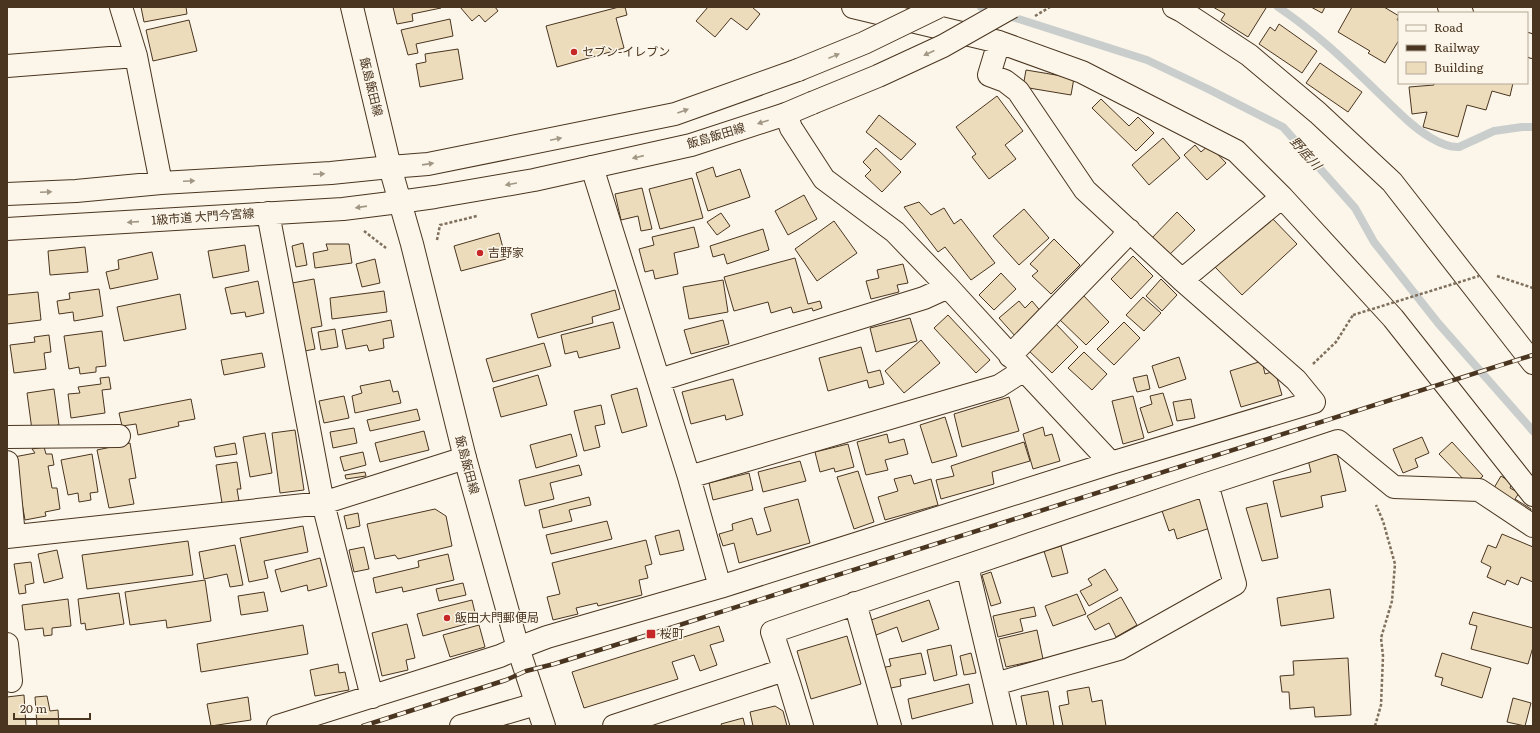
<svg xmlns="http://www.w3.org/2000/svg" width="1540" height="733" font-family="Literata,'Noto Sans JP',serif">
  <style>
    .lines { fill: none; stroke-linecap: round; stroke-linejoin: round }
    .stream { stroke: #c9cecd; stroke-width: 8 }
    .building { fill: #ecdcbc; stroke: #4a3520 }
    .minor-casing { stroke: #4a3520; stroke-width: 24 }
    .major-casing { stroke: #4a3520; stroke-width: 24 }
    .path { stroke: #7f6f5c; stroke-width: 2.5; stroke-dasharray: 3 2; stroke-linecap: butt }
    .minor { stroke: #fbf6e9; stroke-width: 22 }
    .major { stroke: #fbf6e9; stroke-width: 22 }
    .rail-casing { stroke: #4a3520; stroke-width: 4.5 }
    .rail { stroke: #fbf6e9; stroke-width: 3; stroke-dasharray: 9; stroke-linecap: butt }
    .major-bridge-casing { stroke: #4a3520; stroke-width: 24; stroke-linecap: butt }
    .path-bridge { stroke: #7f6f5c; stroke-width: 2.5; stroke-dasharray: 3 2; stroke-linecap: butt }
    .major-bridge { stroke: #fbf6e9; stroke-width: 22 }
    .oneway { fill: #a29684 }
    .poi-dot { fill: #c62828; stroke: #fbf6e9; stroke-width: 1.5 }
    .labels { text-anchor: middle; stroke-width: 3; stroke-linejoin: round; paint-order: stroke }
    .poi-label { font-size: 12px; fill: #4a3520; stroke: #fbf6e9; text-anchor: start }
    .street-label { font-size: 12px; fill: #4a3520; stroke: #fbf6e9 }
    .water-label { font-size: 13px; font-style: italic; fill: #4a3520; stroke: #fbf6e9 }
  </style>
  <rect width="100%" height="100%" fill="#fbf6e9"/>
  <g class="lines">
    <!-- stream -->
    <path class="stream" d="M 981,7 L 1147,60 L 1208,89 L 1283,127 L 1355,208 L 1374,242 L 1438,323 L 1533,431
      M 1278,7 C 1326,39 1365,81 1407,120 C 1419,131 1442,148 1459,147 L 1494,131 L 1522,127 L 1533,127"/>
  </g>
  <!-- building -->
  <path class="building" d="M 141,7 L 186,7 L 187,14 L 144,22 Z
    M 393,7 L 441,7 L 441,8 L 412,14 L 413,21 L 397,24 Z
    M 460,7 L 495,7 L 498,11 L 485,22 L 479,15 L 472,21 Z
    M 619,7 L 625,7 L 627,15 L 616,18 L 624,48 L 557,67 L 546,26 Z
    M 708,7 L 752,7 L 760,14 L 747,30 L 731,18 L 715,37 L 696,21 Z
    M 1213,7 L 1264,7 L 1266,8 L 1248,37 L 1221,20 L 1225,14 Z
    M 1311,7 L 1325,7 L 1322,13 Z
    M 1352,7 L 1384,7 L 1399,16 L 1397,20 L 1399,21 L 1399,40 L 1385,63 L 1368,53 L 1370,51 L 1338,32 Z
    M 450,19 L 453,36 L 416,44 L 418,53 L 408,55 L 401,30 Z
    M 189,20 L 197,51 L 153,61 L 146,30 Z
    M 1279,24 L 1317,51 L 1302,73 L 1259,44 L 1270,27 L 1275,31 Z
    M 458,49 L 463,79 L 420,87 L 416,64 L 426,62 L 425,54 Z
    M 1320,63 L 1362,92 L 1348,112 L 1306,83 Z
    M 1026,70 L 1074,78 L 1071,95 L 1023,87 Z
    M 1434,83 L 1513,83 L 1510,96 L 1492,91 L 1486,110 L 1467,105 L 1458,137 L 1423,127 L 1427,112 L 1412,114 L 1409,87 L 1434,85 Z
    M 997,96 L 1023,131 L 1005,145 L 1016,159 L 989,179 L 972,157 L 976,154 L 956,127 Z
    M 1101,99 L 1129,126 L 1138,117 L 1154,133 L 1136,151 L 1092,108 Z
    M 879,115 L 916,144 L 901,160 L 866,132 Z
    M 1163,138 L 1180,158 L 1149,185 L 1132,165 Z
    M 1195,145 L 1201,152 L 1209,145 L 1226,163 L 1207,180 L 1184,155 Z
    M 876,148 L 901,172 L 882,192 L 865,176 L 871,170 L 863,162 Z
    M 713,167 L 716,177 L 740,169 L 750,197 L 708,211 L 696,173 Z
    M 692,178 L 703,218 L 660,229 L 649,189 Z
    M 642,188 L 652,229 L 641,231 L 638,216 L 621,220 L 615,194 Z
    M 804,195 L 817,219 L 788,235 L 775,211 Z
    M 919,202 L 931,215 L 944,208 L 954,224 L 961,219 L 995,263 L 971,280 L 945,247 L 938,252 L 904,207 Z
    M 1024,209 L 1049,238 L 1019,265 L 993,236 Z
    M 1177,212 L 1195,230 L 1167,257 L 1150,240 Z
    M 721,213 L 730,226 L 717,235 L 707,222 Z
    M 1270,216 L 1297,244 L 1242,295 L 1215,267 Z
    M 834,221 L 857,253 L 817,281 L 795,249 Z
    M 694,227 L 699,247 L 674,253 L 678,274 L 655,279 L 653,270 L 645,272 L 639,249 L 654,245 L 652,237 Z
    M 763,229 L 769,250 L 727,264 L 724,254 L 713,257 L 710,246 Z
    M 499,233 L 506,259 L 461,271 L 454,246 Z
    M 1054,239 L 1080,265 L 1051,294 L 1032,276 L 1038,271 L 1030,264 Z
    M 303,243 L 307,265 L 296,267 L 292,246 Z
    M 326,244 L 349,244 L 352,263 L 315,268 L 313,253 L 328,250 Z
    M 245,245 L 249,271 L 213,278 L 208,251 Z
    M 85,247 L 88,272 L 50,275 L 48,251 Z
    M 152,252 L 158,279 L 110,289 L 106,272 L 119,269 L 118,260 Z
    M 1133,256 L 1153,276 L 1131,299 L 1111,279 Z
    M 795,258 L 808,304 L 820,301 L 822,308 L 813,311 L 812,308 L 793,313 L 791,307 L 771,313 L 768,302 L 734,311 L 724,277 Z
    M 375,259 L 380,283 L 362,287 L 356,264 Z
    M 903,264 L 908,283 L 897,285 L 899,292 L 871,299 L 866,281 L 879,278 L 877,270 Z
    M 1001,273 L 1016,289 L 994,310 L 979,295 Z
    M 314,279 L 322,326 L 311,328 L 315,349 L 305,351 L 292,283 Z
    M 1161,279 L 1177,295 L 1162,311 L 1146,296 Z
    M 723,280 L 728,312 L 689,319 L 683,287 Z
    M 258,281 L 264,313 L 246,317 L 245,312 L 231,314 L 225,288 Z
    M 99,289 L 103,316 L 74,321 L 73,312 L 59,314 L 57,301 L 70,299 L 69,293 Z
    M 615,290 L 620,309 L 592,317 L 593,323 L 538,338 L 531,314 Z
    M 384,291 L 387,312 L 332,319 L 330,298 Z
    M 38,292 L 41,320 L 7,324 L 7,295 Z
    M 1081,293 L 1109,322 L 1086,345 L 1057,317 Z
    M 180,294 L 186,329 L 124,341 L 117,307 Z
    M 1143,297 L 1161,313 L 1144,331 L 1126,315 Z
    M 1019,301 L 1025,308 L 1032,301 L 1043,314 L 1016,337 L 999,318 Z
    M 948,315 L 990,360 L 976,373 L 934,328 Z
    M 910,318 L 917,341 L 876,352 L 870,328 Z
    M 391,320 L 394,337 L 383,339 L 384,348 L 369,351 L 367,345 L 346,349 L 342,330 Z
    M 723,320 L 729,344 L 691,354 L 684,330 Z
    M 613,322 L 620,348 L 579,358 L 577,351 L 565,354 L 561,335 Z
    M 1054,322 L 1078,347 L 1052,373 L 1027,349 Z
    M 1124,322 L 1140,338 L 1114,365 L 1097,349 Z
    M 335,329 L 338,347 L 321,350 L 318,332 Z
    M 102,331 L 106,366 L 96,367 L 96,372 L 80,374 L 79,367 L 69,369 L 64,336 Z
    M 49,335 L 51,352 L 44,353 L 46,369 L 14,373 L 10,345 L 35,342 L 34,337 Z
    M 921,340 L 940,363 L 904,393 L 885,371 Z
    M 544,343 L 551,366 L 493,382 L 486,359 Z
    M 861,347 L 868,373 L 880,370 L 884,384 L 869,388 L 867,380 L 828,391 L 819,358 Z
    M 1084,352 L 1107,374 L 1092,390 L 1068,368 Z
    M 262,353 L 265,367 L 224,375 L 221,360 Z
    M 1179,357 L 1186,379 L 1159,388 L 1152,366 Z
    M 1262,361 L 1265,374 L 1275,371 L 1282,395 L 1241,407 L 1230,371 Z
    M 538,375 L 547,405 L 501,417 L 493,388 Z
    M 1147,375 L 1150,389 L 1137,392 L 1133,378 Z
    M 109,377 L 111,389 L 102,390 L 105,413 L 71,418 L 68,394 L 80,393 L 78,387 L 101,384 L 100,378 Z
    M 733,379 L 743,415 L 726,420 L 725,415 L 691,424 L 682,392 Z
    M 390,380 L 393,392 L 398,391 L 401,403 L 355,413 L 352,396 L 362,393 L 360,386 Z
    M 637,388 L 647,426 L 622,433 L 611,395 Z
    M 54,389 L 59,425 L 32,430 L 27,393 Z
    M 1163,393 L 1173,425 L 1148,433 L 1140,408 L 1152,404 L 1150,396 Z
    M 344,396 L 349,418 L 324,423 L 319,401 Z
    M 1133,396 L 1144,438 L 1123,444 L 1112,401 Z
    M 1009,397 L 1019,431 L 962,447 L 954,414 Z
    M 191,399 L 195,419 L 178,422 L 179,426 L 138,435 L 136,424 L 122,426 L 119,413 Z
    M 1191,399 L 1195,418 L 1177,421 L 1173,402 Z
    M 601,405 L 605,424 L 595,426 L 600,447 L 584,451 L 574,411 Z
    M 417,409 L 420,420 L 370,431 L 367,420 Z
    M 945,417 L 957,456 L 932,463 L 920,425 Z
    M 1043,427 L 1045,436 L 1052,434 L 1060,461 L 1033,469 L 1023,434 Z
    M 354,428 L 357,443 L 333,448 L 330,432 Z
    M 295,430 L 304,490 L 280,493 L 272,433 Z
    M 424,431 L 429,450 L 380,462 L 375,443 Z
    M 265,433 L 272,473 L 250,477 L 243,437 Z
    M 571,434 L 577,456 L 536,468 L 530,445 Z
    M 887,434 L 889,443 L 904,439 L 908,454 L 885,460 L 888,470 L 866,475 L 857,442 Z
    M 1422,437 L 1429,453 L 1415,459 L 1418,467 L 1403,473 L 1393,449 Z
    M 1024,442 L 1030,461 L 992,472 L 994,484 L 941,499 L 936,480 L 954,476 L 951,466 Z
    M 1452,442 L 1483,476 L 1471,487 L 1439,454 Z
    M 130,443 L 136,478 L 129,479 L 134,504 L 109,508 L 97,450 Z
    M 235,443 L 237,454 L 216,457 L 214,447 Z
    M 848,444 L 854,467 L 835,472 L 834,468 L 820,472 L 815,452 Z
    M 44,447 L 46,454 L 52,454 L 54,465 L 48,466 L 52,488 L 57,488 L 60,509 L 45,512 L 46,516 L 25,520 L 14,457 L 35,453 L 32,449 Z
    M 1336,449 L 1346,491 L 1321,496 L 1323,507 L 1281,517 L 1273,481 L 1311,472 L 1307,456 Z
    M 363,452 L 366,465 L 344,471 L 340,457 Z
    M 92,454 L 98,492 L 90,493 L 91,500 L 79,502 L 78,493 L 68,495 L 61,460 Z
    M 800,461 L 806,481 L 763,492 L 758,472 Z
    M 237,462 L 241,489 L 237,489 L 239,501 L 222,503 L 216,465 Z
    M 579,465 L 582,475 L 550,483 L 554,499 L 525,506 L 519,480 Z
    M 858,471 L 874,522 L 854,529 L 837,477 Z
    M 365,472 L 366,476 L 346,479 L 345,475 Z
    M 749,473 L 753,490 L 713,500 L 709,483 Z
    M 911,475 L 914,484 L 931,479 L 938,505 L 885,520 L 878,497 L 898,491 L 894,479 Z
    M 1501,476 L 1512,483 L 1510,488 L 1519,493 L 1515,499 L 1531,509 L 1528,515 L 1491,493 Z
    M 1204,493 L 1216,526 L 1177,539 L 1174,529 L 1169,531 L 1161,508 Z
    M 589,497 L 591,505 L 569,510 L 572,521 L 543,528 L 539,510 Z
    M 798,499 L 810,543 L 739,563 L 734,543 L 723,546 L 719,534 L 733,530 L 732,524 L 752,518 L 757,535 L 771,531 L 764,508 Z
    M 1267,503 L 1278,558 L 1262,561 L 1246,508 Z
    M 435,509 L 446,516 L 452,546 L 398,559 L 395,555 L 375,559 L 367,524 Z
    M 358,513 L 360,526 L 347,529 L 344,516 Z
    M 607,521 L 612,539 L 551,554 L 546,535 Z
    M 303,526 L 308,552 L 264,561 L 268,578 L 249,582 L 240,538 Z
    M 679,530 L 684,550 L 660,555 L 655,536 Z
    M 1502,534 L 1533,547 L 1533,582 L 1521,577 L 1518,585 L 1507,580 L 1505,585 L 1487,577 L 1491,567 L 1481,562 L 1488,545 L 1496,548 Z
    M 646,540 L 652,564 L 645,566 L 648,578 L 639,580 L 642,595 L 598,606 L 597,603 L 576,608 L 578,614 L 553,620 L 547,597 L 560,594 L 552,563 Z
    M 188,541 L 193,575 L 87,589 L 82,555 Z
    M 235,545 L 243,585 L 230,587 L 227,574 L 204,579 L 199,552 Z
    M 1061,546 L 1068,573 L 1052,577 L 1044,551 Z
    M 364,547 L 369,569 L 354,572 L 349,550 Z
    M 57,550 L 63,578 L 44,583 L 38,554 Z
    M 448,554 L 454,580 L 403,592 L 402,587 L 376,593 L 373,578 L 419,567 L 418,561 Z
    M 320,558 L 327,586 L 308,591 L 307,585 L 281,592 L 275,570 Z
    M 31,562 L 34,583 L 25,585 L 26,593 L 19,594 L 14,564 Z
    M 1105,569 L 1118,590 L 1089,606 L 1080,591 L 1092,585 L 1088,579 Z
    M 991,572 L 1001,603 L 991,606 L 982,575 Z
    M 205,580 L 211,621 L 167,628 L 166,620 L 130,625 L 125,592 Z
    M 463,583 L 466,595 L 439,601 L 436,589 Z
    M 1330,589 L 1334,618 L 1281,626 L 1277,598 Z
    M 264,592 L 268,611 L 241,615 L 238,596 Z
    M 119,593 L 124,624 L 86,630 L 85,623 L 81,624 L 78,599 Z
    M 1077,594 L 1086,614 L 1053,626 L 1045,606 Z
    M 1121,597 L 1137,625 L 1116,637 L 1109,623 L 1095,630 L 1087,616 Z
    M 68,599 L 71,626 L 52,628 L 52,635 L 44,636 L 43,628 L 25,630 L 22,605 Z
    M 472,600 L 477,621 L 423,636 L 417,614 Z
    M 929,600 L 939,629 L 902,642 L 897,627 L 876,635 L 871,620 Z
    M 1034,607 L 1036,616 L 1020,619 L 1023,631 L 998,637 L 993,616 Z
    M 1473,612 L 1533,628 L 1533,647 L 1528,664 L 1471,649 L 1477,626 L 1469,624 Z
    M 407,624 L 415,658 L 406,660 L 408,670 L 382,676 L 372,633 Z
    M 303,625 L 308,654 L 201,672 L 197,644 Z
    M 479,625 L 485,647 L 450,657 L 443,635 Z
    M 719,626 L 724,641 L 710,645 L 717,665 L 700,671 L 694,655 L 672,662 L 678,679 L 584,708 L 572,672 Z
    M 1037,630 L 1043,659 L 1006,667 L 999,639 Z
    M 847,636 L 861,684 L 811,699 L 797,651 Z
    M 951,645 L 957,675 L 934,681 L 927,650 Z
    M 921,653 L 926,674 L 900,679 L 901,686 L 886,689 L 881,668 L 891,666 L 889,659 Z
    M 971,653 L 976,673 L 964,675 L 960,656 Z
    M 1442,653 L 1491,668 L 1482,698 L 1441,685 L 1443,678 L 1435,676 Z
    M 1348,658 L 1351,715 L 1315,717 L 1314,707 L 1290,709 L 1289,692 L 1282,692 L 1280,676 L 1294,675 L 1293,661 Z
    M 338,664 L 339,673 L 345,672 L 349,690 L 315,696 L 310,670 Z
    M 969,684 L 973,703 L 912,719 L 908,699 Z
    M 1089,687 L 1092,702 L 1102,700 L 1106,726 L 1063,726 L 1059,706 L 1069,704 L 1067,691 Z
    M 1048,691 L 1054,726 L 1027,726 L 1021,696 Z
    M 24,695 L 26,726 L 7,726 L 7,697 Z
    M 47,696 L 50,711 L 58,710 L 59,726 L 37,726 L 35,697 Z
    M 248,697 L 251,720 L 211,726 L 207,704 Z
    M 1513,698 L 1531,703 L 1525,726 L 1507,722 Z
    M 775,706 L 783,711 L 787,726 L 753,726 L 750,712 Z
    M 743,718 L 745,726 L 722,726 L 721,724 Z"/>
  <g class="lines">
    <defs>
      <path id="minor" d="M 121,7 L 136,56 L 161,183
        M 1174,7 L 1182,11 L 1249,55 L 1318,113 L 1392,182 L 1533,363
        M 1449,7 L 1462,13
        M 999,42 L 1082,72 L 1236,151 L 1282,197 L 1393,318 L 1533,495
        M 1527,44 L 1533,47
        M 7,66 L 136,56
        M 786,114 L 791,128 L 824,179 L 895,232 L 948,287 L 1024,370 L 1111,463
        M 592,167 L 689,477 L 720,587
        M 7,194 L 76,191 L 161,183 L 331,173 L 390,167
        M 268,213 L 323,503 L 372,697
        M 7,229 L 343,209 L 399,202
        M 1182,280 L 1282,197
        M 1010,356 L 1121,241 L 1129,230
        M 659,380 L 924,298 L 948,287
        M 7,437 L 119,436
        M 7,462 L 14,536
        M 689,477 L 999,386 L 1024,370
        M 7,537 L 323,503 L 465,458
        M 967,566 L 1005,726
        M 855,603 L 890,726
        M 7,644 L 11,681
        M 995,684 L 1119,649 L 1235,584 L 1207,484
        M 278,726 L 500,656 L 518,648 L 547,637 L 720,587 L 1111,463 L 1314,402 L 1296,380 L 1182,280 L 1085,190 L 1018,91 L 1005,81 L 989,75 L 999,42 L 853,7
        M 461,726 L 536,704
        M 614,726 L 784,670
        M 802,726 L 789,683 L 772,632 L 1207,484 L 1338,441 L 1394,487 L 1479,490 L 1533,526"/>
      <path id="major" d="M 352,7 L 390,167 L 412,244 L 465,458 L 518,648 L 544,726
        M 390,167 L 428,164 L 675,114 L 798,70
        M 399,202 L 435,197 L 534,180 L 691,145 L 786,114 L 812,103"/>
    </defs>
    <!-- minor casing -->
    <use href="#minor" class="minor-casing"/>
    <!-- major casing -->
    <use href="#major" class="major-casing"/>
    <!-- path -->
    <path class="path" d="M 364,231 L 386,248
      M 437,240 L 440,225 L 477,216
      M 1497,276 L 1533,288
      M 1313,364 L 1336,342 L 1353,315
      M 1375,726 L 1381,705 L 1383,656 L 1381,638 L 1392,601 L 1395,564 L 1383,521 L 1376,505"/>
    <!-- minor -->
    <use href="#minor" class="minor"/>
    <!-- major -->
    <use href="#major" class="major"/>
    <defs>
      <path id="rail" d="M 363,726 L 506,680 L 526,671 L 554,664 L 651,634 L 1533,355"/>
    </defs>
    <!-- rail casing -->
    <use href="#rail" class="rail-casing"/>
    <!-- rail -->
    <use href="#rail" class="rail"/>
    <defs>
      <path id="major-bridge" d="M 798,70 L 864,43 L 938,7
        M 812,103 L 878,76 L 943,46 L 1012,7"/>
    </defs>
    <!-- major-bridge casing -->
    <use href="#major-bridge" class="major-bridge-casing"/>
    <!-- path-bridge -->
    <path class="path-bridge" d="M 1035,16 L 1050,7
      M 1353,315 L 1479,276"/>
    <!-- major-bridge -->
    <use href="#major-bridge" class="major-bridge"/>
  </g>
  <!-- one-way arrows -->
  <defs><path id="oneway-solid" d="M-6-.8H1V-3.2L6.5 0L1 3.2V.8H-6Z"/></defs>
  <g class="oneway">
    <use href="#oneway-solid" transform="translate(929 53) rotate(155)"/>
    <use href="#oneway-solid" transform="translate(834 56) rotate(-22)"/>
    <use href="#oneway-solid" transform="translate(683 111) rotate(-20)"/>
    <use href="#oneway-solid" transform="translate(763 122) rotate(162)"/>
    <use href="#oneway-solid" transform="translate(556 139) rotate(-12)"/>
    <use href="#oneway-solid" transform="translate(638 157) rotate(167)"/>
    <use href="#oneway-solid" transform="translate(428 164) rotate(-8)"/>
    <use href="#oneway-solid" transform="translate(319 174) rotate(-3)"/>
    <use href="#oneway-solid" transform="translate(189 181) rotate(-3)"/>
    <use href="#oneway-solid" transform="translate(511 184) rotate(170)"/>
    <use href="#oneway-solid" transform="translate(46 192) rotate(-3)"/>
    <use href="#oneway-solid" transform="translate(361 207) rotate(172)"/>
    <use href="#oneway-solid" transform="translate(133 222) rotate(176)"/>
  </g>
  <!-- markers -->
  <g class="poi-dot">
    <circle cx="574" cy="52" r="4"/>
    <circle cx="480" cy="253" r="4"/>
    <circle cx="447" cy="618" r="4"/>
    <rect x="646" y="629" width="10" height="10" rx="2"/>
  </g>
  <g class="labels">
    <!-- poi labels -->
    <g class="poi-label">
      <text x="582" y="56">セブン-イレブン</text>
      <text x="488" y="257">吉野家</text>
      <text x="455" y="622">飯田大門郵便局</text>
      <text x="660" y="638">桜町</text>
    </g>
    <!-- street labels -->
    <g class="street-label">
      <text transform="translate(371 87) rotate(76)" y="4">飯島飯田線</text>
      <text transform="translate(716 136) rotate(-17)" y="4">飯島飯田線</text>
      <text transform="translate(203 217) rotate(-4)" y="4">1級市道 大門今宮線</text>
      <text transform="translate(467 465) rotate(75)" y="4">飯島飯田線</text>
    </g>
    <!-- water labels -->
    <g class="water-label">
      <text transform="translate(1306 153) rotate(48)" y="5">野底川</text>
    </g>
  </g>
  <!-- border -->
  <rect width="1540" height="733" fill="none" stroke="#4a3520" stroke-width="16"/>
  <!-- legend -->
  <rect x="1398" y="12" width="130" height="72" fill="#fbf6e9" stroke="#b4a999"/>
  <rect x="1406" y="25" width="20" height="6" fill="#fbf6e9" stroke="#b4a999"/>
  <text x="1434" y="32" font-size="12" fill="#4a3520">Road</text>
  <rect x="1406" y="45" width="20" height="6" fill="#4a3520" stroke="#b4a999"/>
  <text x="1434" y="52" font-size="12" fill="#4a3520">Railway</text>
  <rect x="1406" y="62" width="20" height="12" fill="#ecdcbc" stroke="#b4a999"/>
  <text x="1434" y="72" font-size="12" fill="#4a3520">Building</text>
  <!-- scale -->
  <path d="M14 713v6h76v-6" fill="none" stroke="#4a3520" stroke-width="2"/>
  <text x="20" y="713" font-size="12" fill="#4a3520" stroke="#fbf6e9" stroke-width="3" paint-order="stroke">20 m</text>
</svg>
